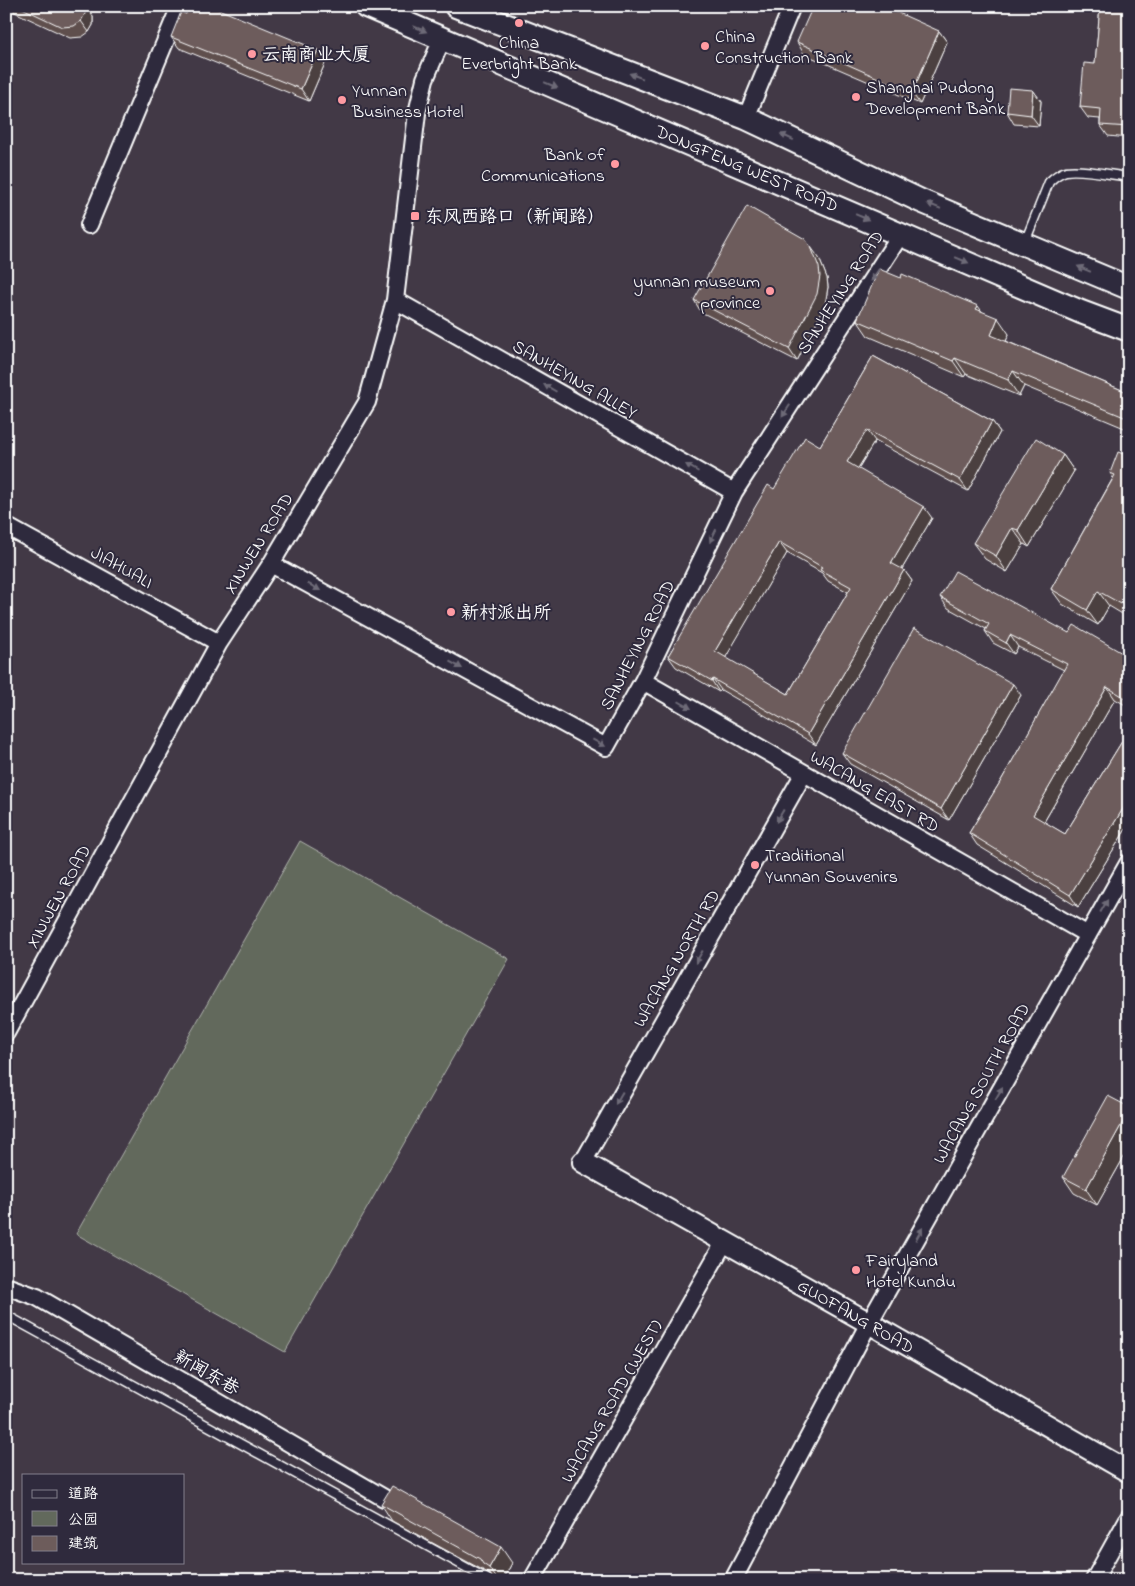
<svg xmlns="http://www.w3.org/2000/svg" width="1135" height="1586" font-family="'Indie Flower','LXGW WenKai TC',sans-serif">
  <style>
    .green { fill: #62695c; stroke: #b0b4ae }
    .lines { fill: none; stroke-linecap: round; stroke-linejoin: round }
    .service-casing { stroke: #fff; stroke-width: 11 }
    .minor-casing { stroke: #fff; stroke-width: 20 }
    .tertiary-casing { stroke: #fff; stroke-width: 24 }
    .secondary-casing { stroke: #fff; stroke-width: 26 }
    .service { stroke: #2f2a3d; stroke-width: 8 }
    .minor { stroke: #2f2a3d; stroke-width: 16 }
    .tertiary { stroke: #2f2a3d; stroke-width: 20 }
    .secondary { stroke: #2f2a3d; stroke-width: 22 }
    .wall { fill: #5e4f4e; stroke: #fff; fill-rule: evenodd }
    .shaded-wall { fill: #4c4040; stroke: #fff }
    .building { fill: #6d5c5b; stroke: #fff; fill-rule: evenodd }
    .oneway { fill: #6d6a77 }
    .poi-dot { fill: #ff9aa2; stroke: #2f2a3d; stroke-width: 2 }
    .labels { text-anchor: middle; stroke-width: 4; stroke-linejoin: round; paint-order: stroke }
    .poi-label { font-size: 18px; fill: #fff; stroke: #2f2a3d; text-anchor: start }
    .street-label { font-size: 18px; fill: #fff; stroke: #2f2a3d }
  </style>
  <rect width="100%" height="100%" fill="#423946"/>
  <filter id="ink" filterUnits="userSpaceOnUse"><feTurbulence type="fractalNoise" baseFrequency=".02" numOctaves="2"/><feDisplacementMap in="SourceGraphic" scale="10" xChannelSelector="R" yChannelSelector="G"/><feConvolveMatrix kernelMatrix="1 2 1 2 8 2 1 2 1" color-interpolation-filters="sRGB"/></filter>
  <g filter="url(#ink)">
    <!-- green -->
    <path class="green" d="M 300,841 L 509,959 L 285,1352 L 76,1234 Z"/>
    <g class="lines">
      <defs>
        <path id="service" d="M 1025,242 L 1049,182 C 1054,177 1059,173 1066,171 C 1081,168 1112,175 1129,177
          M 6,1315 L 489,1580"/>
        <path id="minor" d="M 746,118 L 792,6
          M 89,225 L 180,6
          M 395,300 L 734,492
          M 6,526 L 219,643
          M 271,564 L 606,747 L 643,681 L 734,492 L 901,234
          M 643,681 L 1088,935
          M 6,1033 L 219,643 L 271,564 L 367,402 L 395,300 L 417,113 L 425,79 L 442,39
          M 583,1162 L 804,773
          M 6,1286 L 37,1297 L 384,1498
          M 532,1580 L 725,1241
          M 733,1580 L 869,1323 L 1129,862
          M 1094,1580 L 1129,1517"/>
        <path id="tertiary" d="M 583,1162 L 869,1323 L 1129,1472"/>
        <path id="secondary" d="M 366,6 L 1081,312 L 1129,330
          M 456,6 L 746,118 L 921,201 L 1129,288"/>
      </defs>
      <!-- service casing -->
      <use href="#service" class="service-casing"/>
      <!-- minor casing -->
      <use href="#minor" class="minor-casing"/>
      <!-- tertiary casing -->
      <use href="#tertiary" class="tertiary-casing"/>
      <!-- secondary casing -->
      <use href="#secondary" class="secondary-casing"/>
      <!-- service -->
      <use href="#service" class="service"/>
      <!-- minor -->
      <use href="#minor" class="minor"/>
      <!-- tertiary -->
      <use href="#tertiary" class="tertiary"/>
      <!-- secondary -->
      <use href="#secondary" class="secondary"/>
    </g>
    <!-- wall -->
    <path class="wall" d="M 6,6 L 87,6 L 93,17 L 93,25 L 89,32 L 82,37 L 70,38 L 6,8 Z
      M 1099,6 L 1129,6 L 1129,138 L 1108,136 L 1100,125 L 1100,119 L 1088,118 L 1080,107 L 1095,64 L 1100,7 Z
      M 939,31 L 947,42 L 920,104 L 804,54 L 797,42 Z
      M 171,37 L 326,61 L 309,101 L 179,48 Z
      M 1033,90 L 1041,101 L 1039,126 L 1014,124 L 1007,112 Z
      M 819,258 L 827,278 L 828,287 L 825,305 L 797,361 L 701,312 L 694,300 Z
      M 901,278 L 982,312 L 1009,334 L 1006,341 L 1129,393 L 1129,430 L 1024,386 L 1019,396 L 966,374 L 964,377 L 868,336 L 857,320 Z
      M 873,356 L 992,421 L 1000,432 L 968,491 L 875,441 L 858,469 L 932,518 L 902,569 L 904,570 L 912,581 L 816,745 L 721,690 L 719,692 L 676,667 L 668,656 L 774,489 L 820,446 ZM 787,553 L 822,573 L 828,581 L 848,592 L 788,694 L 725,658 Z
      M 1063,455 L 1074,471 L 1029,547 L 1024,544 L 1007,572 L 985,559 L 973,543 Z
      M 1129,456 L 1129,618 L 1109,606 L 1098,625 L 1062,604 L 1051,589 L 1113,478 L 1110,473 Z
      M 940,597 L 1069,633 L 1129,657 L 1129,707 L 1115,699 L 1044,822 L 1065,834 L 1129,730 L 1129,824 L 1078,907 L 977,845 L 969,833 L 1002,779 L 1064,670 L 1018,647 L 1014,654 L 993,643 L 985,631 L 986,629 L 948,608 Z
      M 1021,695 L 949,820 L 850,764 L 842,753 Z
      M 1129,1107 L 1129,1148 L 1097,1205 L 1074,1193 L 1063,1177 Z
      M 381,1504 L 512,1563 L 503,1580 L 494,1580 L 490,1574 L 392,1521 Z"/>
    <!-- shaded-wall -->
    <path class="shaded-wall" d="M 85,6 L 87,6 L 93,17 L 93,25 L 89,32 L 81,21 Z
      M 939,31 L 947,42 L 920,104 L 912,93 Z
      M 318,50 L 326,61 L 309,101 L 301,89 Z
      M 1033,90 L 1041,101 L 1039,126 L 1031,115 Z
      M 811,247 L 819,258 L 827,278 L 828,287 L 825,305 L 797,361 L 789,349 Z
      M 978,306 L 989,321 L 976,309 Z
      M 998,318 L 1009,334 L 1002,351 L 991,335 Z
      M 955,358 L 966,374 L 964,377 L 953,361 Z
      M 1013,371 L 1024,386 L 1019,396 L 1008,380 Z
      M 992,421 L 1000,432 L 968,491 L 960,480 Z
      M 867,430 L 875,441 L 855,473 L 847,462 Z
      M 1063,455 L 1074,471 L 1029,547 L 1018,530 Z
      M 924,507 L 932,518 L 899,574 L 891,563 Z
      M 1012,528 L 1024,544 L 1007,572 L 996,556 Z
      M 779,542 L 787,553 L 723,662 L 715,651 Z
      M 904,570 L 912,581 L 816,745 L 808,734 Z
      M 1098,591 L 1109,606 L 1098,625 L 1087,610 Z
      M 1129,594 L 1129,614 L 1123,605 Z
      M 1010,635 L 1018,647 L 1014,654 L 1006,643 Z
      M 713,679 L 721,690 L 719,692 L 712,681 Z
      M 1013,684 L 1021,695 L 949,820 L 941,809 Z
      M 1107,687 L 1115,699 L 1041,827 L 1033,815 Z
      M 1129,799 L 1129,824 L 1078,907 L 1070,895 Z
      M 1129,1111 L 1129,1148 L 1097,1205 L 1086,1189 Z
      M 501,1547 L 512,1563 L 503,1580 L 498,1580 L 489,1568 Z"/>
    <!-- building -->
    <path class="building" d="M 18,6 L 85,6 L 85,14 L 81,21 L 74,26 L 62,27 Z
      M 190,6 L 211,6 L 318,50 L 301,89 L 171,37 L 181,12 L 186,14 Z
      M 813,6 L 883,6 L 939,31 L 912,93 L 797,42 Z
      M 1100,6 L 1129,6 L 1129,127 L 1100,125 L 1101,109 L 1080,107 L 1084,63 L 1095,64 Z
      M 1009,88 L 1033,90 L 1031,115 L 1007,112 Z
      M 747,206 L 805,239 L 811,247 L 819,267 L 820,276 L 817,294 L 789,349 L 694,300 Z
      M 879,269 L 901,278 L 902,274 L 978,306 L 976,309 L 998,318 L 991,335 L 1129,393 L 1129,419 L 1013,371 L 1008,380 L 955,358 L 953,361 L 857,320 Z
      M 873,356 L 992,421 L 960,480 L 867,430 L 847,462 L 924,507 L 891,563 L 904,570 L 808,734 L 713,679 L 712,681 L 668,656 L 768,485 L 774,489 L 805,437 L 820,446 ZM 779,542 L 822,567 L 820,570 L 851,587 L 788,694 L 715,651 Z
      M 1036,438 L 1063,455 L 1018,530 L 1012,528 L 996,556 L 973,543 Z
      M 1118,452 L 1129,456 L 1129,594 L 1123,605 L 1098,591 L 1087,610 L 1051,589 L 1115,475 L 1110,473 Z
      M 955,571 L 1069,633 L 1074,625 L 1129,657 L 1129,700 L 1107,687 L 1033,815 L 1065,834 L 1129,730 L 1129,799 L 1070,895 L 969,833 L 1002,779 L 1067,664 L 1010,635 L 1006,643 L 985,631 L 989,624 L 940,597 Z
      M 914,628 L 1013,684 L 941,809 L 842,753 Z
      M 1108,1096 L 1129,1107 L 1129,1111 L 1086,1189 L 1063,1177 Z
      M 392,1486 L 501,1547 L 489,1568 L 483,1564 L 480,1559 L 381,1504 Z"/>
    <!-- one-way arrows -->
    <defs><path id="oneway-solid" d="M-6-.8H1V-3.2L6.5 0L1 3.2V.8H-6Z" transform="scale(1.25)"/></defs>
    <g class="oneway">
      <use href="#oneway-solid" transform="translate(420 29) rotate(23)"/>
      <use href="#oneway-solid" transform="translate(636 76) rotate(-159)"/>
      <use href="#oneway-solid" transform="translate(551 85) rotate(23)"/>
      <use href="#oneway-solid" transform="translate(787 137) rotate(-155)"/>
      <use href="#oneway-solid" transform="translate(934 206) rotate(-158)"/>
      <use href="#oneway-solid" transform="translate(862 217) rotate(23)"/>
      <use href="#oneway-solid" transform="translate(962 260) rotate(23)"/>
      <use href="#oneway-solid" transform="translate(1084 269) rotate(-157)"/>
      <use href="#oneway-solid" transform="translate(875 275) rotate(123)"/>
      <use href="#oneway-solid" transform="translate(550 388) rotate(-150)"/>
      <use href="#oneway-solid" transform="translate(786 411) rotate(123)"/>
      <use href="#oneway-solid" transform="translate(692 468) rotate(-150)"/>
      <use href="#oneway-solid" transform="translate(713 536) rotate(116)"/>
      <use href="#oneway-solid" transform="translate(314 587) rotate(29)"/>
      <use href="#oneway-solid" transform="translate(456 665) rotate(29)"/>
      <use href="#oneway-solid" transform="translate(685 705) rotate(30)"/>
      <use href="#oneway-solid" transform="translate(599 743) rotate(28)"/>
      <use href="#oneway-solid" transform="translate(780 816) rotate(120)"/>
      <use href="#oneway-solid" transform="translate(1104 906) rotate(-60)"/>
      <use href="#oneway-solid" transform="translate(699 957) rotate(120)"/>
      <use href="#oneway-solid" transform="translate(999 1093) rotate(-61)"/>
      <use href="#oneway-solid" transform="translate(619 1098) rotate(120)"/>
      <use href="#oneway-solid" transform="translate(919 1234) rotate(-61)"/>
    </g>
  </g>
  <!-- markers -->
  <g class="poi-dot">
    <circle cx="519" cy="23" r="5"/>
    <circle cx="705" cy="46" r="5"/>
    <circle cx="252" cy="54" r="5"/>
    <circle cx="856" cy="97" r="5"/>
    <circle cx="342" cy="100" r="5"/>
    <circle cx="615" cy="164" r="5"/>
    <rect x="410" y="211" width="10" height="10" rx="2.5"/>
    <circle cx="770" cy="291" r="5"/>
    <circle cx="451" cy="612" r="5"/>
    <circle cx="755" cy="865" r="5"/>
    <circle cx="856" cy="1270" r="5"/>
  </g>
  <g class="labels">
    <!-- poi labels -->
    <g class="poi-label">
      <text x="715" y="42">China<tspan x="715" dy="21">Construction Bank</tspan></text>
      <text x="519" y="48" text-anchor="middle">China<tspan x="519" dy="21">Everbright Bank</tspan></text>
      <text x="262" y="60">云南商业大厦</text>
      <text x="866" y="93">Shanghai Pudong<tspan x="866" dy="21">Development Bank</tspan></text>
      <text x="352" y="96">Yunnan<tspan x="352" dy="21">Business Hotel</tspan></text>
      <text x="605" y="160" text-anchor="end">Bank of<tspan x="605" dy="21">Communications</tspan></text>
      <text x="425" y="222">东风西路口（新闻路）</text>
      <text x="760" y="287" text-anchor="end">yunnan museum<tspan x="760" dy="21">province</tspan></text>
      <text x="461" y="618">新村派出所</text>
      <text x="765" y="861">Traditional<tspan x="765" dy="21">Yunnan Souvenirs</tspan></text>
      <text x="866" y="1266">Fairyland<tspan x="866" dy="21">Hotel Kundu</tspan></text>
    </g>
    <!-- street labels -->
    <g class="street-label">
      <text transform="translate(747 168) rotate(23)" y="6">DONGFENG WEST ROAD</text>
      <text transform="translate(840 292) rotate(-57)" y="6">SANHEYING ROAD</text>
      <text transform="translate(575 379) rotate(30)" y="6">SANHEYING ALLEY</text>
      <text transform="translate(258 543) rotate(-58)" y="6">XINWEN ROAD</text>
      <text transform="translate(122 567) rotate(29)" y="6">JIAHUALI</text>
      <text transform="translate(637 645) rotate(-63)" y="6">SANHEYING ROAD</text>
      <text transform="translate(875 791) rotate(30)" y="6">WACANG EAST RD</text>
      <text transform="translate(58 896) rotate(-61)" y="6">XINWEN ROAD</text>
      <text transform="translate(676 958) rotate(-60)" y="6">WACANG NORTH RD</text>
      <text transform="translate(981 1083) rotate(-61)" y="6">WACANG SOUTH ROAD</text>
      <text transform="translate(856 1316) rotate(30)" y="6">GUOFANG ROAD</text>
      <text transform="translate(207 1372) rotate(30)" y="6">新闻东巷</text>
      <text transform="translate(611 1401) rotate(-60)" y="6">WACANG ROAD (WEST)</text>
    </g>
  </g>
  <!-- margin -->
  <rect width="1135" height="1586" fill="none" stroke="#2f2a3d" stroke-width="25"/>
  <rect x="12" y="12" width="1110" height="1561" fill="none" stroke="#fff" stroke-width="2" filter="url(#ink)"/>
  <!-- legend -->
  <rect x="22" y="1474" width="162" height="90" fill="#2f2a3d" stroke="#827f8b"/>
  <rect x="32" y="1490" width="25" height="8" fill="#2f2a3d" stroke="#827f8b"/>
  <text x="68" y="1498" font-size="15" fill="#ffffff">道路</text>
  <rect x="32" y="1511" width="25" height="15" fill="#62695c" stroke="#827f8b"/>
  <text x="68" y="1524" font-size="15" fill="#ffffff">公园</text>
  <rect x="32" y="1536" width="25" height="15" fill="#6d5c5b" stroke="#827f8b"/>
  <text x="68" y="1548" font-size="15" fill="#ffffff">建筑</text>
</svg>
